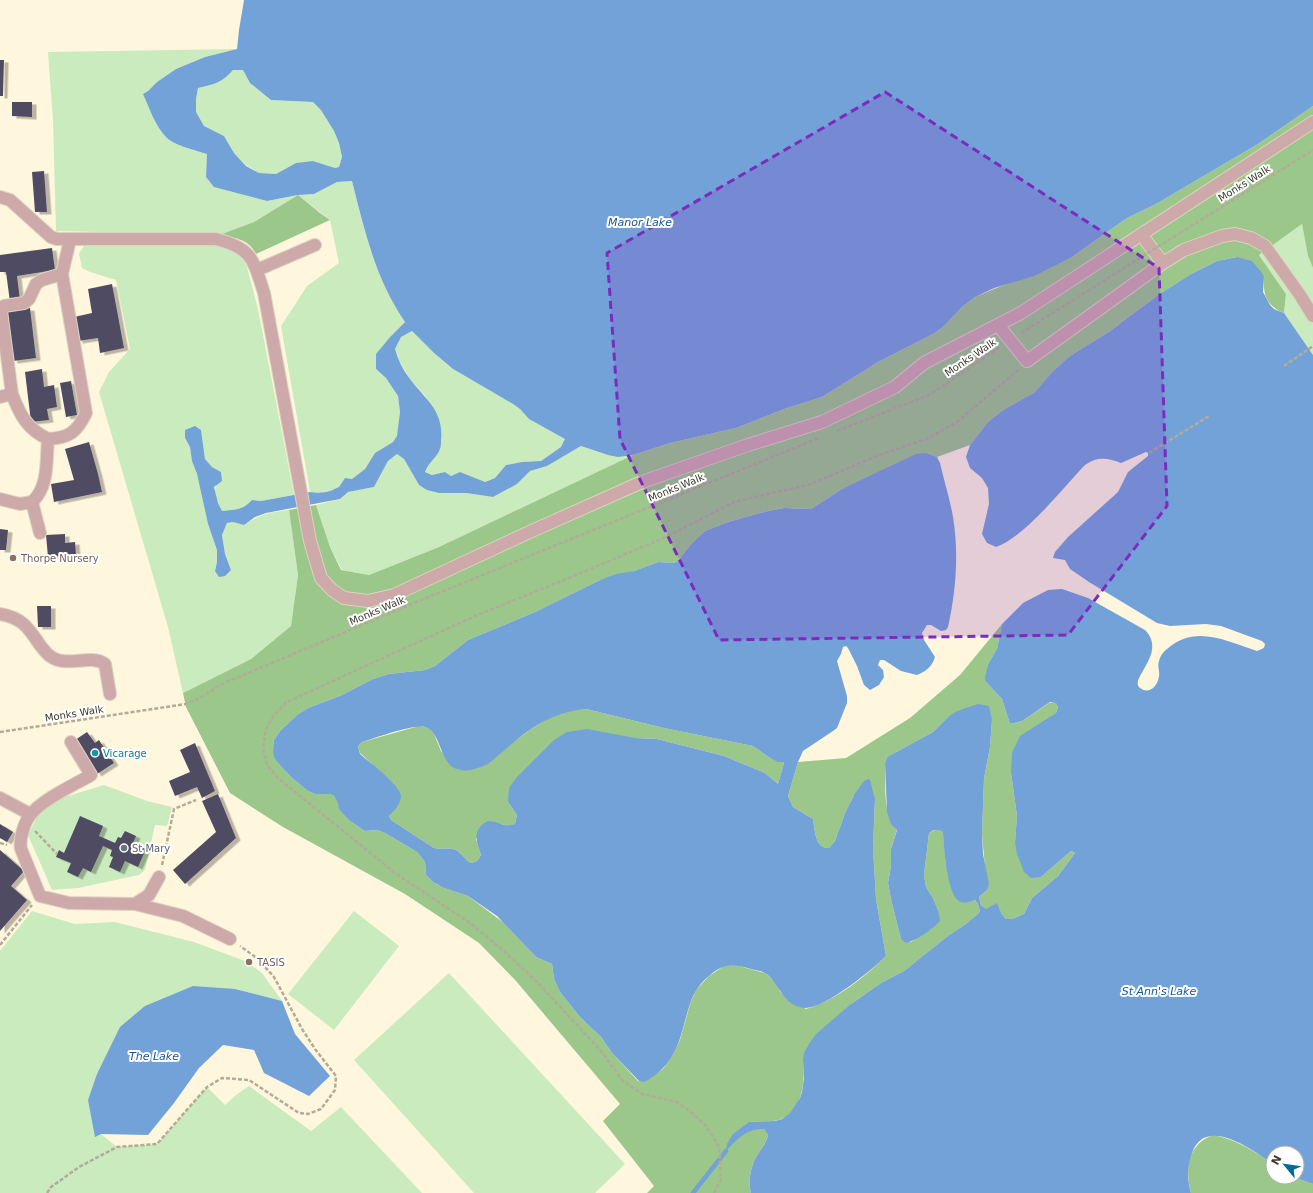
<svg xmlns="http://www.w3.org/2000/svg" width="1313" height="1193" font-family="'DejaVu Sans',sans-serif">
  <style>
    .green { fill: #caebbd }
    .forest { fill: #9cc78a }
    .water { fill: #73a2d8; fill-rule: evenodd }
    .lines { fill: none; stroke-linecap: round; stroke-linejoin: round }
    .stream { stroke: #73a2d8; stroke-width: 4.5 }
    .building { fill: #504b64; filter: url(#shadow) }
    .minor-casing { stroke: #dcd4be; stroke-width: 14 }
    .path { stroke: #b2ab98; stroke-width: 2.5; stroke-dasharray: 4 2; stroke-linecap: butt }
    .minor { stroke: #cda9aa; stroke-width: 12 }
    .path-bridge { stroke: #b2ab98; stroke-width: 2.5; stroke-dasharray: 4 2; stroke-linecap: butt }
    .marked { fill: #7b2cbf; fill-opacity: 0.2; stroke: #7b2cbf; stroke-width: 3; stroke-dasharray: 8 5; stroke-linejoin: round }
    .education-dot { fill: #8d6e63; stroke: #fff; stroke-width: 1.5 }
    .culture-dot { fill: #0f9aa8; stroke: #fff; stroke-width: 1.5 }
    .worship-dot { fill: #6b7280; stroke: #fff; stroke-width: 1.5 }
    .labels { text-anchor: middle; stroke-width: 4; stroke-linejoin: round; paint-order: stroke }
    .street-label { font-size: 10px; fill: #3c382c; stroke: #fff }
    .education-label { font-size: 10px; fill: #785e54; stroke: #fff; text-anchor: start }
    .culture-label { font-size: 10px; fill: #0d838f; stroke: #fff; text-anchor: start }
    .worship-label { font-size: 10px; fill: #5b616d; stroke: #fff; text-anchor: start }
    .water-label { font-size: 11px; font-style: italic; fill: #135698; stroke: #fff }
  </style>
  <defs>
    <filter id="shadow"><feDropShadow dx="4.5" dy="2.5" stdDeviation="0" flood-color="#0004"/></filter>
  </defs>
  <rect width="100%" height="100%" fill="#fff6de"/>
  <!-- green -->
  <path class="green" d="M 237,49 L 205,57 L 176,69 L 157,82 L 148,91 L 143,94 L 150,107 L 189,149 L 207,154 L 206,177 L 247,195 L 267,201 L 298,195 L 314,194 L 337,182 L 352,181 C 365,232 375,278 405,322 L 391,336 L 376,369 L 386,378 L 398,396 L 400,412 L 398,436 L 393,442 L 375,453 L 365,469 L 352,479 L 345,478 L 339,487 C 335,488 334,490 330,491 C 324,493 316,493 310,492 L 281,326 L 307,286 L 339,263 L 330,220 L 298,195 L 254,222 L 219,235 L 56,231 L 53,120 L 48,52 Z
    M 233,70 L 243,70 L 250,83 L 271,100 L 313,102 L 321,109 L 334,131 L 339,143 L 342,157 L 339,167 L 335,168 L 313,161 L 296,163 L 276,174 L 259,173 L 246,165 L 234,153 L 224,136 L 204,126 L 196,112 L 196,99 L 198,88 C 213,85 223,82 233,70 Z
    M 1302,224 L 1308,256 L 1313,268 L 1313,355 L 1284,313 L 1286,294 L 1259,255 Z
    M 215,243 L 241,254 L 247,267 L 258,309 L 294,495 L 261,501 L 252,500 C 243,510 234,510 222,511 C 213,494 213,489 221,472 L 212,467 L 205,459 L 201,430 L 185,438 L 190,447 L 192,461 L 197,474 L 208,524 L 217,550 L 217,562 L 215,571 L 231,570 L 225,554 L 222,535 L 227,523 L 233,522 L 244,525 C 260,514 271,512 289,510 L 298,575 L 291,626 L 251,659 L 183,693 L 168,627 L 99,392 L 109,372 L 130,349 L 116,280 L 90,272 L 82,268 L 79,254 L 85,244 Z
    M 412,331 L 434,353 L 453,369 L 513,404 L 520,409 L 529,419 L 566,439 L 561,447 L 541,461 L 522,462 L 506,465 L 495,478 L 484,482 L 460,472 L 451,476 L 445,472 L 432,475 L 425,472 L 429,463 L 440,449 L 426,397 L 410,379 L 399,360 L 395,349 L 401,337 Z
    M 581,446 L 608,455 L 633,455 L 439,547 L 369,575 L 342,570 L 330,547 L 316,505 L 340,499 L 348,492 L 374,487 L 388,461 L 397,454 L 404,459 L 419,485 L 439,493 L 466,493 L 493,497 L 517,484 L 530,471 L 547,466 Z
    M 104,785 L 147,801 L 172,807 L 167,826 L 155,825 L 145,870 L 139,875 L 78,888 L 52,890 L 28,835 L 38,815 L 58,799 Z
    M 32,911 L 75,924 L 115,922 L 194,942 L 245,961 L 262,973 L 282,1001 L 235,989 L 101,1134 L 117,1147 L 157,1144 L 207,1087 L 225,1105 L 236,1095 L 249,1086 L 311,1131 L 341,1107 L 422,1193 L 0,1193 L 0,951 Z
    M 354,911 L 399,946 L 334,1030 L 288,994 Z
    M 449,973 L 625,1164 L 595,1193 L 474,1193 L 354,1060 Z"/>
  <!-- forest -->
  <path class="forest" d="M 1313,106 L 1313,268 L 1308,256 L 1302,224 L 1259,255 L 1286,294 L 1284,313 C 1266,305 1263,296 1264,277 L 1237,257 L 1217,261 L 1191,274 L 1158,295 L 1110,331 L 1070,356 L 1052,372 L 1035,392 L 1003,410 L 988,422 L 970,445 L 937,457 L 927,453 L 842,489 L 811,509 L 784,508 L 768,511 L 728,522 L 705,531 L 692,543 L 677,562 L 672,563 L 658,562 L 634,571 L 600,580 L 535,612 L 468,640 L 435,666 L 425,670 L 389,674 L 373,679 L 342,695 L 308,708 L 297,715 L 280,731 L 274,740 L 273,750 L 278,763 L 292,778 L 308,791 L 315,794 L 330,794 L 334,796 L 350,821 L 365,831 L 377,830 L 385,833 L 417,852 L 425,862 L 426,875 L 433,882 L 444,888 L 468,896 L 504,923 L 536,957 L 552,964 L 554,979 L 560,992 L 580,1017 L 601,1037 L 612,1053 L 638,1081 L 642,1082 L 663,1069 L 673,1055 L 680,1040 L 691,1001 L 697,989 L 709,976 L 724,966 L 735,965 L 765,973 L 776,983 L 781,993 L 806,1009 C 836,1000 864,978 886,956 L 876,899 L 873,847 L 875,799 L 854,795 L 845,813 L 835,841 L 829,848 C 815,849 815,830 813,819 L 793,807 L 788,796 L 798,762 L 846,758 L 910,718 L 960,675 L 1002,624 L 997,649 L 988,664 L 986,682 L 1002,699 L 1010,724 L 1022,721 L 1049,703 L 1056,702 L 1058,707 L 1056,713 L 1049,718 L 1011,773 L 1017,816 L 1015,842 L 1041,877 L 1071,851 L 1075,853 L 1058,876 L 1032,898 L 1024,914 L 1012,919 L 1006,919 L 1001,913 L 986,909 L 981,905 L 979,897 L 987,890 L 982,834 L 984,779 L 990,747 L 992,720 L 949,716 L 933,732 L 887,757 L 885,763 C 886,783 882,815 897,829 L 891,849 L 891,866 L 888,883 L 891,899 L 901,939 L 911,942 L 931,929 L 938,910 L 933,898 L 926,887 L 924,875 L 929,833 L 935,830 L 942,831 L 943,834 L 946,865 L 968,902 L 975,900 L 978,904 L 980,911 L 978,914 L 974,917 L 966,924 L 949,935 L 904,971 L 881,983 L 851,1004 L 803,1061 C 805,1082 803,1110 781,1119 C 771,1123 759,1121 749,1122 L 755,1129 L 764,1129 L 768,1135 C 765,1146 758,1152 754,1161 C 750,1171 748,1183 751,1193 L 647,1193 L 654,1186 L 603,1121 L 620,1104 L 516,981 L 479,943 L 405,894 L 283,827 L 230,793 L 186,707 L 183,693 L 251,659 L 291,626 L 298,575 L 289,510 L 316,505 L 330,547 L 341,570 L 369,575 L 439,547 L 633,455 L 670,443 L 736,428 L 787,408 L 822,397 L 878,362 L 933,334 L 943,327 L 962,307 L 975,297 L 1072,257 L 1127,218 L 1156,204 L 1258,144 Z
    M 298,195 L 320,213 L 330,220 L 256,254 C 248,238 234,238 219,235 L 254,222 Z
    M 586,709 L 664,728 L 753,746 L 770,758 L 783,762 L 784,763 L 778,784 L 765,773 L 724,756 L 657,739 L 635,738 L 508,802 L 517,815 L 515,824 L 509,826 L 489,821 L 476,839 L 481,855 L 477,861 L 471,863 C 465,860 462,853 456,850 C 449,847 441,850 434,848 L 391,820 L 389,816 L 398,805 L 394,784 L 360,753 L 358,746 L 362,742 L 419,726 L 425,727 L 430,729 L 434,734 L 441,751 L 459,770 L 480,767 L 530,730 L 550,717 L 571,710 Z
    M 1213,1135 C 1235,1139 1254,1151 1273,1164 L 1273,1177 L 1293,1177 L 1313,1184 L 1313,1193 L 1191,1193 C 1185,1169 1187,1145 1213,1135 Z"/>
  <!-- water -->
  <path class="water" d="M 244,0 L 1313,0 L 1313,106 L 1258,144 L 1156,204 L 1127,218 L 1072,257 L 1034,276 L 994,288 L 975,297 L 962,307 L 943,327 L 933,334 L 878,362 L 822,397 L 787,408 L 736,428 L 670,443 L 633,455 L 618,457 L 608,455 L 581,446 L 547,466 L 530,471 L 517,484 L 493,497 L 466,493 L 439,493 L 427,490 L 419,485 L 404,459 L 397,454 L 388,461 L 374,487 L 348,492 L 340,499 L 266,513 L 255,517 L 244,525 L 233,522 L 227,523 L 222,535 L 225,554 L 231,570 L 225,576 L 219,577 L 215,571 L 217,562 L 217,550 L 208,524 L 197,474 L 192,461 L 190,447 L 185,438 L 185,430 L 195,426 L 201,430 L 205,459 L 212,467 L 221,472 L 222,481 L 214,487 L 218,503 L 222,511 C 234,510 243,510 252,500 L 261,501 L 310,492 C 316,493 324,493 330,491 C 334,490 335,488 339,487 L 345,478 L 352,479 L 365,469 L 375,453 L 393,442 L 397,436 L 400,412 L 398,396 L 386,378 L 376,369 L 376,354 L 391,336 L 405,322 C 375,278 365,232 352,181 L 337,182 L 314,194 L 298,195 L 267,201 L 214,187 L 206,177 L 207,154 C 197,151 174,145 167,138 C 155,126 150,109 143,94 L 148,91 L 157,82 L 176,69 L 205,57 L 237,49 L 239,30 ZM 233,70 L 243,70 L 250,83 L 271,100 L 313,102 L 321,110 L 334,131 L 339,143 L 342,157 L 339,167 L 335,168 L 313,161 L 296,163 L 276,174 L 259,173 L 246,166 L 234,153 L 224,136 L 204,126 L 196,112 L 196,99 L 198,88 C 213,85 223,82 233,70 ZM 412,331 L 434,353 L 453,369 L 513,404 L 520,409 L 529,419 L 565,439 L 561,447 L 541,461 L 522,462 L 506,465 L 495,478 L 485,482 L 460,472 L 451,476 L 445,472 L 432,475 L 425,472 C 429,461 437,458 440,449 C 441,447 441,443 441,440 C 444,411 426,400 410,379 C 403,370 398,360 395,349 L 401,337 Z
    M 1237,257 L 1252,261 L 1262,273 L 1264,277 L 1263,292 L 1270,305 L 1274,309 L 1284,313 L 1313,355 L 1313,1184 L 1293,1177 L 1297,1177 L 1297,1153 L 1273,1153 L 1273,1164 C 1252,1150 1206,1115 1192,1153 C 1187,1167 1187,1179 1191,1193 L 751,1193 C 748,1183 750,1171 754,1161 C 758,1152 766,1145 768,1135 L 764,1129 C 745,1129 739,1138 726,1151 L 727,1144 L 733,1134 L 749,1122 L 775,1121 L 782,1119 L 790,1113 L 800,1098 L 802,1092 L 804,1078 L 803,1061 L 804,1053 L 809,1044 L 816,1034 L 851,1004 L 881,983 L 904,971 L 949,935 L 966,924 L 974,917 L 978,914 L 980,911 L 978,904 L 975,900 C 970,902 964,904 959,901 C 947,894 944,848 943,834 L 942,831 L 934,830 L 929,833 L 924,875 L 926,887 L 933,898 L 938,910 L 940,921 C 931,930 918,940 906,943 L 901,939 L 891,899 L 888,883 L 891,866 L 891,849 L 897,830 L 891,824 L 887,812 L 885,763 L 887,757 L 933,732 L 949,716 L 957,711 L 978,704 L 989,706 L 992,720 L 990,747 L 984,779 L 982,834 L 983,854 L 989,884 L 987,890 L 979,897 L 981,905 L 986,909 L 997,903 L 1001,913 L 1006,919 L 1012,919 L 1024,914 L 1032,898 L 1058,876 L 1075,853 L 1071,851 L 1041,877 L 1031,878 L 1024,872 L 1017,854 L 1015,842 L 1017,816 L 1011,773 L 1012,753 L 1020,736 L 1056,713 L 1058,707 L 1056,703 L 1050,702 L 1022,721 L 1010,724 L 1002,699 L 986,682 L 985,678 L 988,664 L 997,649 L 1002,624 L 1023,603 L 1048,590 L 1062,589 L 1088,598 L 1145,630 C 1168,653 1128,679 1140,688 C 1149,695 1158,686 1159,676 C 1160,671 1157,666 1159,661 C 1160,656 1163,652 1167,649 C 1195,624 1226,641 1257,651 L 1264,648 L 1265,644 L 1262,641 L 1221,626 L 1206,624 L 1170,626 L 1157,623 L 1089,582 L 1070,569 L 1065,560 L 1053,558 L 1055,552 L 1068,537 L 1118,492 L 1128,472 L 1148,456 L 1148,453 L 1146,452 L 1121,463 C 1108,458 1097,456 1085,465 C 1061,490 1027,535 996,547 L 987,543 L 982,534 L 989,504 L 988,488 L 982,478 L 970,468 L 966,457 L 970,445 L 988,422 L 1003,410 L 1035,392 L 1052,372 L 1070,356 L 1110,331 L 1158,295 L 1191,274 L 1217,261 Z
    M 927,453 L 937,457 L 940,463 C 944,481 950,499 953,517 C 959,554 956,591 948,627 L 946,630 L 941,631 L 931,625 L 927,625 L 922,633 L 924,640 L 935,657 C 932,667 926,671 917,675 L 901,671 L 884,660 L 880,660 L 878,665 L 883,670 L 884,677 L 879,685 L 870,690 L 864,685 L 857,666 L 848,648 L 846,646 L 843,647 L 841,654 L 837,661 L 847,696 L 847,703 L 837,728 L 833,731 L 803,751 L 798,762 L 788,796 L 793,807 L 813,819 C 815,830 815,849 829,848 L 835,841 L 845,813 L 854,795 L 864,781 L 868,779 L 870,780 L 875,799 L 873,847 L 876,899 L 886,956 C 872,970 824,1009 805,1008 C 783,1007 780,983 765,973 C 762,971 755,970 751,969 C 733,964 724,963 709,976 C 701,982 695,991 691,1001 C 681,1029 681,1056 655,1075 C 649,1079 645,1084 639,1081 L 612,1053 L 601,1037 L 580,1017 L 560,992 L 554,979 L 552,964 L 536,957 L 497,916 L 468,896 L 444,888 L 433,882 L 426,875 L 425,862 L 417,852 L 385,833 L 377,830 L 365,831 L 350,821 L 339,809 L 338,803 L 334,796 L 330,794 L 315,794 L 308,791 L 292,778 L 278,763 L 274,757 L 273,750 L 274,740 L 280,731 L 297,715 L 308,708 L 342,695 L 373,679 L 389,674 L 425,670 L 435,666 L 468,640 L 535,612 L 600,580 L 616,574 L 634,571 L 658,562 L 672,563 L 677,562 L 692,543 L 705,531 L 728,522 L 768,511 L 784,508 L 811,509 L 842,489 L 916,454 ZM 586,709 L 664,728 L 753,746 L 770,758 L 778,762 L 783,762 L 784,763 L 778,784 L 765,773 L 724,756 L 657,739 L 635,738 L 587,729 L 567,732 L 554,740 L 516,778 L 509,788 L 508,802 L 517,815 L 515,824 C 504,828 501,822 490,821 C 487,821 484,823 482,825 C 472,834 478,845 481,855 L 477,861 L 471,863 C 465,860 462,853 456,850 C 449,847 441,850 434,848 L 391,820 L 389,816 C 394,811 400,805 401,797 C 402,786 368,761 360,754 L 358,746 L 362,742 C 375,738 414,724 425,727 C 448,734 434,789 488,764 C 520,738 542,713 586,709 Z
    M 193,986 L 235,989 L 282,1001 L 295,1034 L 330,1076 L 309,1096 L 264,1073 L 254,1050 L 223,1045 L 199,1068 L 174,1103 L 148,1135 L 101,1134 L 95,1137 L 88,1100 L 97,1074 L 120,1027 L 145,1006 Z"/>
  <g class="lines">
    <!-- stream -->
    <path class="stream" d="M 693,1193 L 726,1151"/>
  </g>
  <!-- building -->
  <path class="building" d="M 0,60 L 4,60 L 3,96 L 0,96 Z
    M 12,102 L 32,102 L 32,117 L 12,116 Z
    M 44,171 L 47,212 L 35,212 L 32,172 Z
    M 52,248 L 55,270 L 17,276 L 20,300 L 10,302 L 6,272 L 0,272 L 0,255 Z
    M 112,284 L 124,348 L 100,353 L 98,338 L 78,341 L 74,317 L 92,313 L 88,289 Z
    M 30,308 L 36,358 L 13,361 L 6,311 Z
    M 42,369 L 44,387 L 54,385 L 57,407 L 47,409 L 49,420 L 31,422 L 25,372 Z
    M 71,381 L 77,415 L 66,417 L 60,383 Z
    M 89,442 L 98,474 L 102,492 L 54,502 L 51,484 L 74,480 L 65,449 Z
    M 0,529 L 8,530 L 6,550 L 0,550 Z
    M 65,534 L 65,543 L 75,542 L 76,555 L 48,557 L 46,535 Z
    M 37,606 L 51,606 L 51,627 L 38,627 Z
    M 87,732 L 95,743 L 99,740 L 114,763 L 97,774 L 75,740 Z
    M 195,743 L 215,791 L 202,798 L 197,787 L 175,796 L 169,781 L 190,772 L 180,750 Z
    M 218,794 L 236,838 L 185,884 L 173,870 L 216,832 L 202,801 Z
    M 80,816 L 103,826 L 99,836 L 115,843 L 118,837 L 121,838 L 125,831 L 136,836 L 133,843 L 146,849 L 138,867 L 125,861 L 120,872 L 109,867 L 113,857 L 110,856 L 112,850 L 103,846 L 91,872 L 83,868 L 78,877 L 67,872 L 71,863 L 56,857 L 59,850 L 64,853 Z
    M 0,824 L 13,832 L 7,842 L 0,838 Z
    M 0,850 L 24,871 L 11,886 L 27,900 L 0,931 Z"/>
  <g class="lines">
    <defs>
      <path id="minor" d="M 0,197 L 10,200 L 51,237 L 57,239 L 216,239 C 252,248 253,259 264,293 L 310,541 L 321,578 L 332,590 L 344,598 L 368,601 L 394,595 L 534,530 L 642,482 L 748,445 L 822,422 L 895,387 L 924,363 L 1021,313 L 1313,122
        M 1146,241 L 1163,263
        M 257,270 L 315,245
        M 998,325 L 1027,361 L 1163,263 L 1184,250 L 1222,236 L 1235,234 L 1251,238 L 1265,246 L 1300,295 L 1313,316
        M 12,394 C 20,415 27,429 48,439
        M 0,397 L 12,394 L 1,311 L 4,306 L 24,303 L 29,299 L 36,284 L 42,280 L 62,274
        M 0,499 L 20,504 L 32,502
        M 40,533 L 32,502 C 49,487 46,461 48,439 C 69,438 77,432 86,413 L 62,274 L 70,240
        M 0,614 C 22,618 28,627 40,645 C 44,650 47,655 53,658 C 69,667 90,654 105,664 L 110,694
        M 71,742 L 91,775 C 74,785 43,799 31,814 C 24,822 19,840 21,849 L 40,896 L 69,903 L 135,904 L 149,895 L 159,877
        M 0,798 L 30,814
        M 135,904 L 183,916 L 230,939"/>
    </defs>
    <!-- minor casing -->
    <use href="#minor" class="minor-casing"/>
    <!-- path -->
    <path class="path" d="M 1180,233 L 1313,150
      M 1021,333 L 1127,266
      M 1284,366 L 1313,346
      M 837,431 L 929,395 L 1000,347
      M 1149,453 L 1209,416
      M 0,732 L 186,704 L 198,699 L 222,684 L 414,603 L 819,438
      M 35,831 L 57,854
      M 0,843 L 7,845
      M 162,865 L 174,809 L 196,800
      M 0,945 L 32,905
      M 47,1193 L 51,1187 L 79,1167 L 117,1147 L 157,1144 L 207,1087 L 222,1078 L 249,1080 L 299,1113 L 308,1114 L 321,1109 L 335,1090 L 336,1076 L 315,1049 L 302,1029 L 274,977 L 258,959 L 240,946
      M 714,1193 L 721,1179 L 719,1146 L 705,1125 L 692,1113 L 677,1102 L 642,1094 L 622,1080 L 601,1051 L 539,984 L 504,951 L 470,923 L 395,873 L 278,778 L 267,765 L 263,748 L 266,729 L 273,716 L 287,702 L 475,616 L 576,575 L 666,537 L 734,502 L 811,484 L 876,456 L 929,438 L 957,422 L 1018,370"/>
    <!-- minor -->
    <use href="#minor" class="minor"/>
    <!-- path-bridge -->
    <path class="path-bridge" d="M 1127,266 L 1180,233"/>
  </g>
  <!-- marked area -->
  <path class="marked" d="M 885,92 L 1159,268 L 1167,506 L 1068,635 L 719,640 L 620,439 L 607,253 Z"/>
  <!-- markers -->
  <g class="education-dot">
    <circle cx="13" cy="558" r="4"/>
    <circle cx="249" cy="962" r="4"/>
  </g>
  <circle class="culture-dot" cx="95" cy="753" r="4"/>
  <circle class="worship-dot" cx="124" cy="848" r="4"/>
  <g class="labels">
    <!-- street labels -->
    <g class="street-label">
      <text transform="translate(1244 183) rotate(-32)" y="4">Monks Walk</text>
      <text transform="translate(970 357) rotate(-34)" y="4">Monks Walk</text>
      <text transform="translate(676 487) rotate(-22)" y="4">Monks Walk</text>
      <text transform="translate(377 610) rotate(-23)" y="4">Monks Walk</text>
      <text transform="translate(74 713) rotate(-9)" y="4">Monks Walk</text>
    </g>
    <!-- education labels -->
    <g class="education-label">
      <text x="21" y="562">Thorpe Nursery</text>
      <text x="257" y="966">TASIS</text>
    </g>
    <!-- culture labels -->
    <g class="culture-label">
      <text x="103" y="757">Vicarage</text>
    </g>
    <!-- worship labels -->
    <g class="worship-label">
      <text x="132" y="852">St Mary</text>
    </g>
    <!-- water labels -->
    <g class="water-label">
      <text x="640" y="226">Manor Lake</text>
      <text x="1159" y="995">St Ann's Lake</text>
      <text x="154" y="1060">The Lake</text>
    </g>
  </g>
  <!-- north arrow -->
  <g transform="translate(1285 1165) rotate(299)"><circle r="19" fill="#ffffff" stroke="#b1afab"/>
  <path d="M0-3L7 15L0 10L-7 15Z" fill="#006b98"/>
  <text y="-6" font-size="11" font-weight="bold" text-anchor="middle" fill="#3c382c">N</text>
  </g>
</svg>
